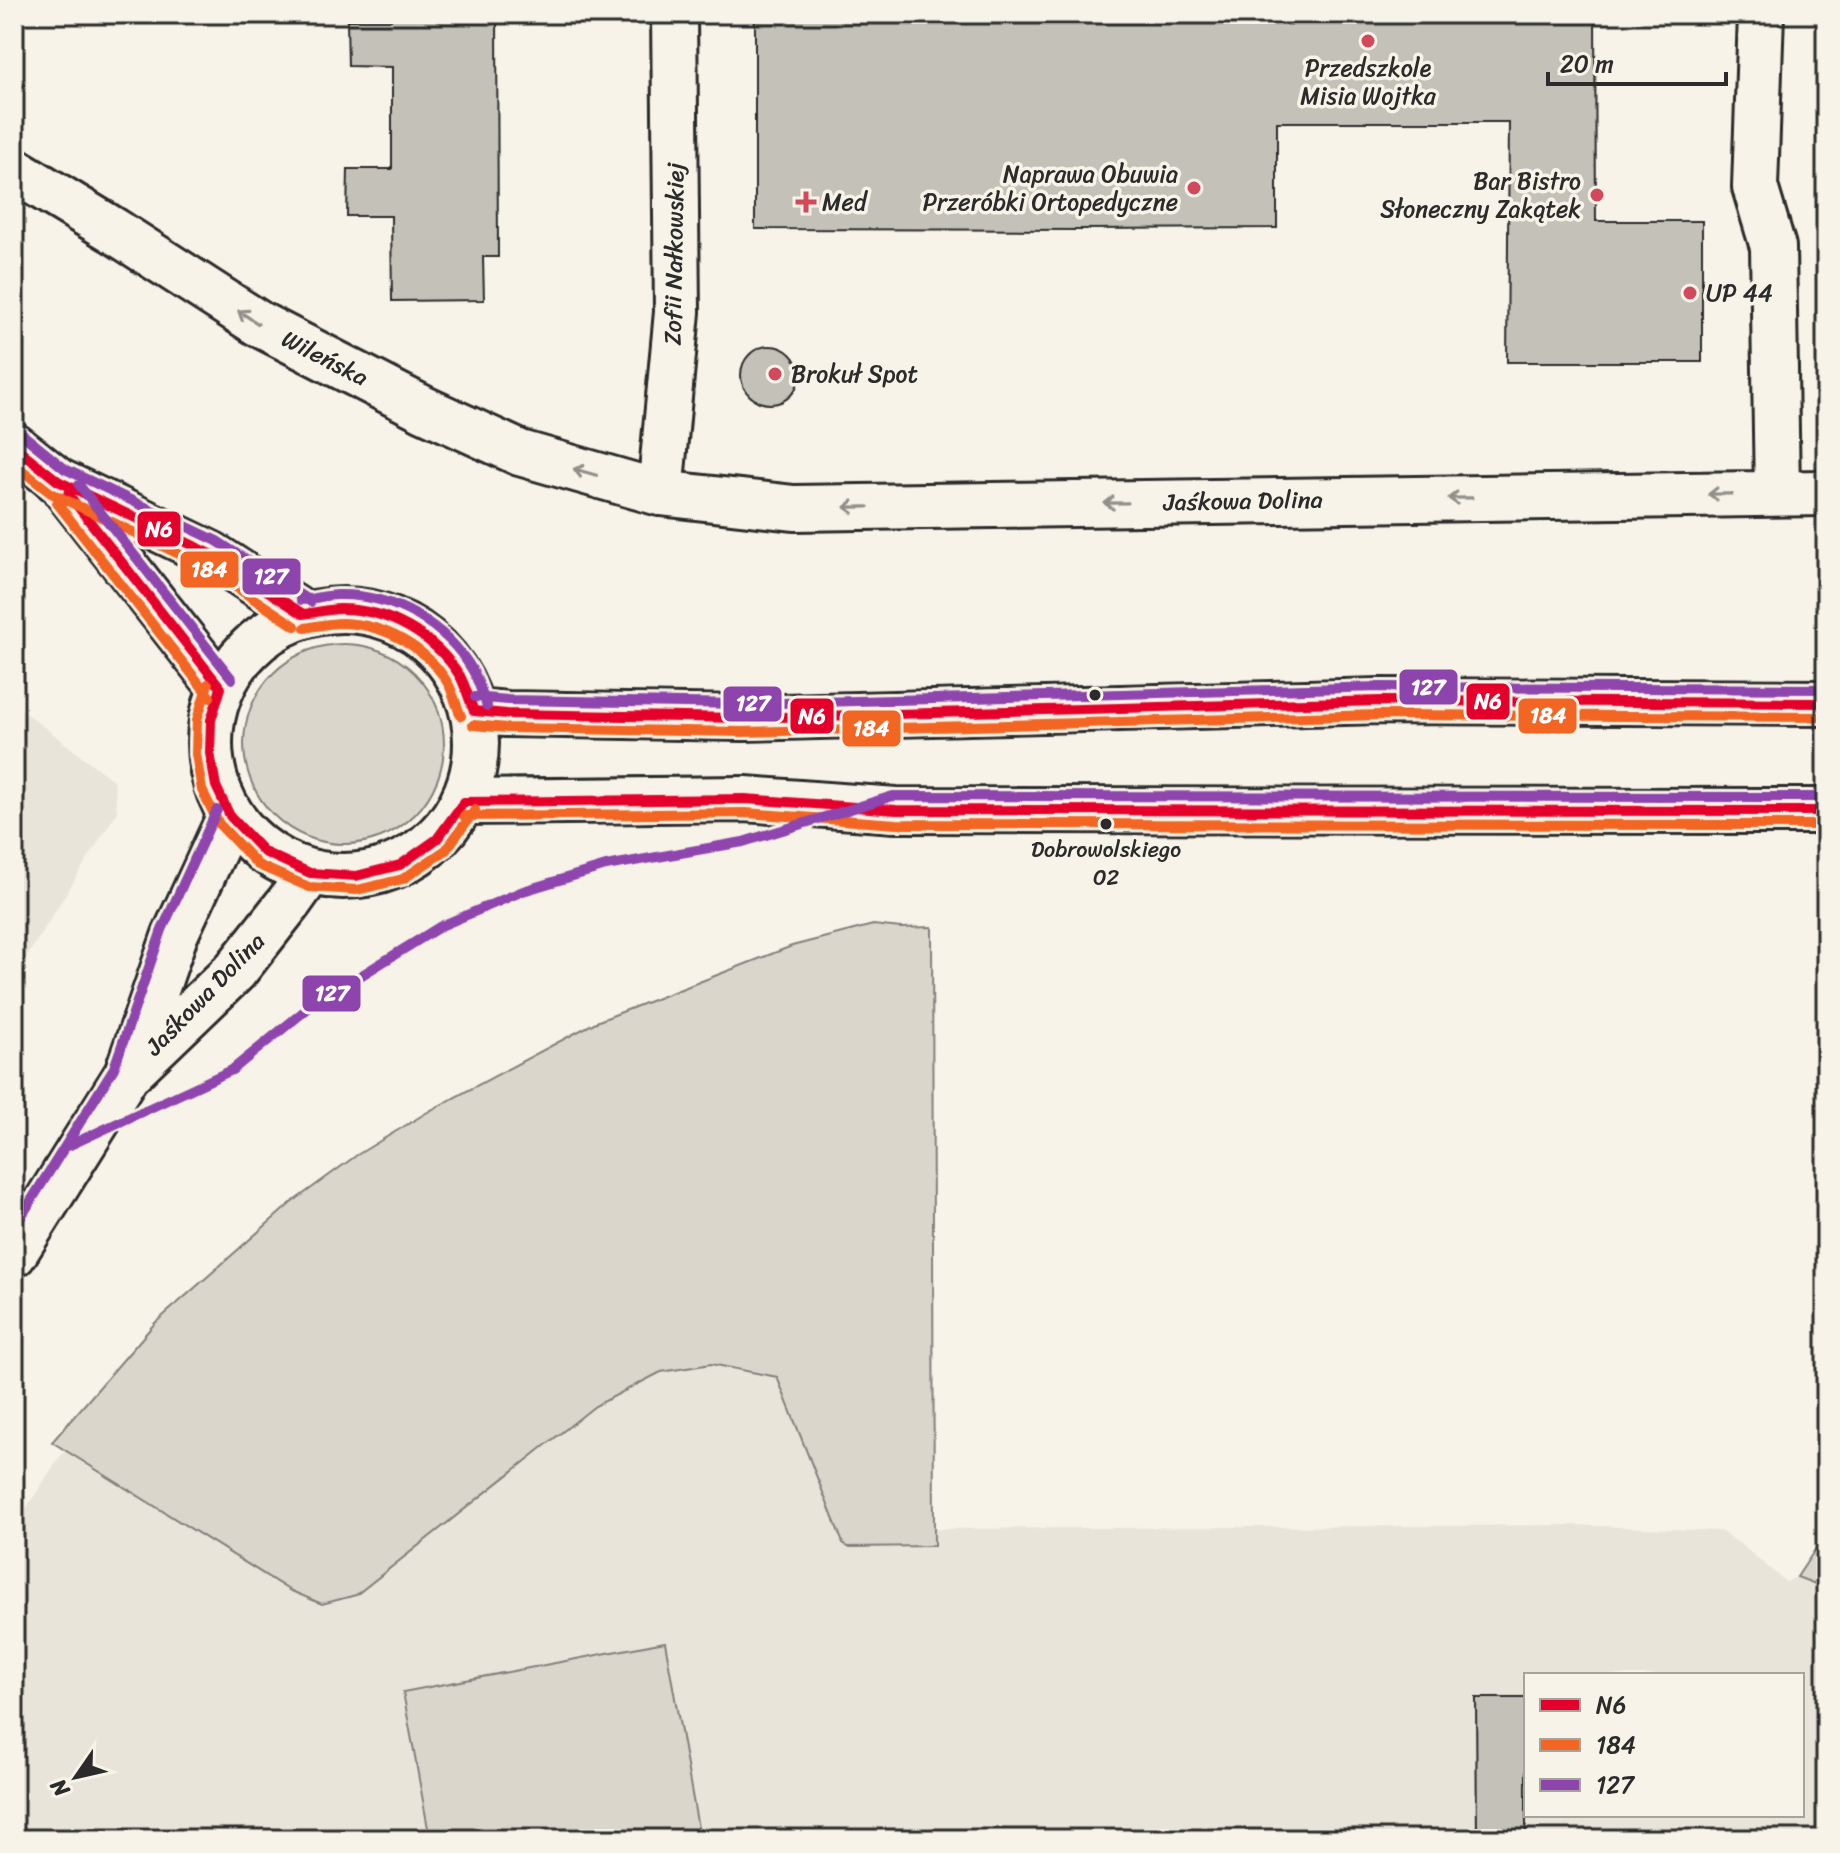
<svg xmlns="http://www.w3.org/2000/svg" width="1840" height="1853" font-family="Sriracha,sans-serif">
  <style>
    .built { fill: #e8e4da; fill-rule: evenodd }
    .green { fill: #dad6cc; stroke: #82807c; stroke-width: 2 }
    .building { fill: #c4c1b9; stroke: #2b2b2b; stroke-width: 2 }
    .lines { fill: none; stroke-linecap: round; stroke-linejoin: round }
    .street-casing { stroke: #2b2b2b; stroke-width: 50 }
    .secondary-casing { stroke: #2b2b2b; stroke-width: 50 }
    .street { stroke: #f7f3e8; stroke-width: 44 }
    .secondary { stroke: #f7f3e8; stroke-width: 44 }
    .bus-1-casing { stroke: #f7f3e8; stroke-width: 16 }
    .bus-2-casing { stroke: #f7f3e8; stroke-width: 16 }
    .bus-3-casing { stroke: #f7f3e8; stroke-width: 16 }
    .bus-1 { stroke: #e4002b; stroke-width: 10 }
    .bus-2 { stroke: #f26522; stroke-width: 10 }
    .bus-3 { stroke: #8e44ad; stroke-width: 10 }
    .oneway { stroke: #918f8a }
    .poi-dot { fill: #d1495b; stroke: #f7f3e8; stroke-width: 3 }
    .bus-dot { fill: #2b2b2b; stroke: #f7f3e8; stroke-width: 3 }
    .labels { text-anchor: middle; stroke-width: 7; stroke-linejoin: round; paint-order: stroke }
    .bus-label { font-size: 22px; fill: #2b2b2b; stroke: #f7f3e8 }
    .poi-label { font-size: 24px; fill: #2b2b2b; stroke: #f7f3e8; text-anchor: start }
    .street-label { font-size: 24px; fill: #2b2b2b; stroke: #f7f3e8 }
    .line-badge { stroke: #f7f3e8; stroke-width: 3 }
    .badge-label { font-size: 22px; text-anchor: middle; font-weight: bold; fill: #fff }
  </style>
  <rect width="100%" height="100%" fill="#f7f3e8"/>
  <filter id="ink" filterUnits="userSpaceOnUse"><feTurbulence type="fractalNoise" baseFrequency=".0125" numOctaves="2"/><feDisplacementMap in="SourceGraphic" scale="16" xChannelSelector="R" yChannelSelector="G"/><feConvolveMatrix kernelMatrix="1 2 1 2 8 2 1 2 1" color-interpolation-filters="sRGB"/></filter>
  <g filter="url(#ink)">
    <!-- built -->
    <path class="built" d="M 14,704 L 114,781 L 117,812 L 14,977 Z
      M 711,1364 L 777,1377 L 843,1543 L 848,1547 L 934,1546 L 933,1529 L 1572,1525 L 1720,1531 L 1740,1544 L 1786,1582 L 1797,1577 L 1826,1588 L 1826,1839 L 14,1839 L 14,1527 L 59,1458 L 65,1451 L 289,1590 L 322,1604 L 356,1595 L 595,1406 L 661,1372 ZM 1526,1675 L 1802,1675 L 1802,1815 L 1526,1815 Z"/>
    <!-- green -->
    <path class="green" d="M244 744a100 100 0 1 1 200 0a100 100 0 1 1-200 0Z
      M 873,925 L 901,928 L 932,927 L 934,1546 L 848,1547 L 843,1543 L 777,1377 L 711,1364 L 693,1367 L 661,1372 L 595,1406 L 356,1595 L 322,1604 L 289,1590 L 52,1442 L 155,1323 L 291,1203 L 357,1155 L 431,1110 L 596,1022 L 792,946 Z
      M 1826,1533 L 1826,1588 L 1797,1577 Z
      M 665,1642 L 700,1839 L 430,1839 L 403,1692 Z"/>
    <!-- building -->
    <path class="building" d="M 391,14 L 497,14 L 498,257 L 483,257 L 484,300 L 392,301 L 391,216 L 347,216 L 348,169 L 392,169 L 392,67 L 348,66 L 347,20 L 391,20 Z
      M 755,14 L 1595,14 L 1596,221 L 1702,221 L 1702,362 L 1507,362 L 1509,122 L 1277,122 L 1277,228 L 1081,229 L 1081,230 L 755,229 Z
      M741 375a29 29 0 1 1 58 0a29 29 0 1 1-58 0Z
      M 1476,1698 L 1526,1698 L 1526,1839 L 1477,1839 Z"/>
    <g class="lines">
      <defs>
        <path id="street" d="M 1761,14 L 1755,187 L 1773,247 L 1777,493
          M 14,170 L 113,230 L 259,324 L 424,409 L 520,453 L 660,493 L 794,508 L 1826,493
          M 660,493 L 677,312 L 674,14"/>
        <path id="secondary" d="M 14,446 L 58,481 L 211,554 L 303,614
          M 65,489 L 221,688
          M210 743a133 133 0 1 1 266 0a133 133 0 1 1-266 0Z
          M 474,711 L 507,714 L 743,718 L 1380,701 L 1826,703
          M 464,802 L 745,799 L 896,810 L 1826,811
          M 132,1070 L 235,971 L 290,901 L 310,873
          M 14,1254 L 127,1074 L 175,935 L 230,816"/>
      </defs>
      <!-- street casing -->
      <use href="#street" class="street-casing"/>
      <!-- secondary casing -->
      <use href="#secondary" class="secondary-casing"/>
      <!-- street -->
      <use href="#street" class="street"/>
      <!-- secondary -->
      <use href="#secondary" class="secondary"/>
      <defs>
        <path id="bus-1" d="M 14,446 L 58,481 L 211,554 L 303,614
          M 68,494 L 221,688
          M 303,614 C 315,613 328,609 340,609 C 388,609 434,635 460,676 C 466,687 469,700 474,711
          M 221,688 L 211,720 L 210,753 L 216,786 L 230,816 L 264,852 L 310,873 L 356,876 L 400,865 L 437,839 L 464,802
          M 474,711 L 507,714 L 743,718 L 1380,701 L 1826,703
          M 464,802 L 745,799 L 896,810 L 1826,811"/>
        <path id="bus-2" d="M 14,464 L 51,493 L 204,566 L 295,626
          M 57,503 L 210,697
          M 305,628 C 317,626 329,623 342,623 C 385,624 429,648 450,687 C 454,697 457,707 461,716
          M 208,684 L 197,720 L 196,754 L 202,790 L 219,824 L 258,865 L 309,887 L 357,890 L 403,879 L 446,850 L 475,810
          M 473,725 L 507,728 L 743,732 L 1380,715 L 1826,717
          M 464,816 L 745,813 L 896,824 L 1826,825"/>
        <path id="bus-3" d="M 23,435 L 65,469 L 217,541 L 311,602
          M 79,485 L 232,679
          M 301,600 C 314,599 326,595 338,595 C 393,594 446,624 473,671 C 479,682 482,694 487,706
          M 475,697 L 508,700 L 743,704 L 1380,687 L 1826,689
          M 68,1146 L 232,1070 L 307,1009 L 441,926 L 523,891 L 606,866 L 743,842 L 893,796 L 1826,797
          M 14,1228 L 114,1068 L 162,930 L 217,810"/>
      </defs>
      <!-- bus-1 casing -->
      <use href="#bus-1" class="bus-1-casing"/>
      <!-- bus-2 casing -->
      <use href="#bus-2" class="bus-2-casing"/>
      <!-- bus-3 casing -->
      <use href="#bus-3" class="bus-3-casing"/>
      <!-- bus-1 -->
      <use href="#bus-1" class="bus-1"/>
      <!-- bus-2 -->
      <use href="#bus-2" class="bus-2"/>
      <!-- bus-3 -->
      <use href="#bus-3" class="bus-3"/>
    </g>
    <!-- one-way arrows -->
    <defs><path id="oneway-shaft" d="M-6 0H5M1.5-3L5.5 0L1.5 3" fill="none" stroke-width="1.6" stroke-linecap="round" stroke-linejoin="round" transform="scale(2)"/></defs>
    <g class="oneway">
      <use href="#oneway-shaft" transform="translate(248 317) rotate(-147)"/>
      <use href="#oneway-shaft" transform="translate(585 472) rotate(-164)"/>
      <use href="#oneway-shaft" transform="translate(1720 494) rotate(179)"/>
      <use href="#oneway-shaft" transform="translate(1460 498) rotate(179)"/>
      <use href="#oneway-shaft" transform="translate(1116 503) rotate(179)"/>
      <use href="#oneway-shaft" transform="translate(856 507) rotate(179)"/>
    </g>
  </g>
  <!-- markers -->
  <g class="poi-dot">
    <circle cx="1368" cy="41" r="8"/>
    <circle cx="1194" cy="188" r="8"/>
    <circle cx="1597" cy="195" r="8"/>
    <path d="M802 190h8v8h8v8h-8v8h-8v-8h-8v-8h8z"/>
    <circle cx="1690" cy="293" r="8"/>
    <circle cx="775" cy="374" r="8"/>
  </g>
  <g class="bus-dot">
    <circle cx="1095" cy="695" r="7"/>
    <circle cx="1106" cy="824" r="7"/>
  </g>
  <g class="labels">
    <!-- bus labels -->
    <g class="bus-label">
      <text x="1106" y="857">Dobrowolskiego<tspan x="1106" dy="28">02</tspan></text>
    </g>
    <!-- poi labels -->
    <g class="poi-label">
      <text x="1368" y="76" text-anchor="middle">Przedszkole<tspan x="1368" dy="28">Misia Wojtka</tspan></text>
      <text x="1178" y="182" text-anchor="end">Naprawa Obuwia<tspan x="1178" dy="28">Przeróbki Ortopedyczne</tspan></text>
      <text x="1581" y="189" text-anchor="end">Bar Bistro<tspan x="1581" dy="28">Słoneczny Zakątek</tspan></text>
      <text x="822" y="210">Med</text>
      <text x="1706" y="301">UP 44</text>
      <text x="791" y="382">Brokuł Spot</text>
    </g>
    <!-- street labels -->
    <g class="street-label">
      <text transform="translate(674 254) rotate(-89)" y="8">Zofii Nałkowskiej</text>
      <text transform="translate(325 358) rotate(27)" y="8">Wileńska</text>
      <text transform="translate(1243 501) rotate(-1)" y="8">Jaśkowa Dolina</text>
      <text transform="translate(205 994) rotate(-46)" y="8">Jaśkowa Dolina</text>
    </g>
  </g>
  <g class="line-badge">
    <rect x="136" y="510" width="46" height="38" rx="8" fill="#e4002b"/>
    <rect x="179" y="550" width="61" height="39" rx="8" fill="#f26522"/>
    <rect x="241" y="557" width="61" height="39" rx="8" fill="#8e44ad"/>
    <rect x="1398" y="668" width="61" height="38" rx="8" fill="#8e44ad"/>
    <rect x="1465" y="682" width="46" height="39" rx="8" fill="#e4002b"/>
    <rect x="722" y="685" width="61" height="38" rx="8" fill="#8e44ad"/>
    <rect x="1517" y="697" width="61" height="38" rx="8" fill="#f26522"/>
    <rect x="789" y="697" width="46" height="38" rx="8" fill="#e4002b"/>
    <rect x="841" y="709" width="61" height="39" rx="8" fill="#f26522"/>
    <rect x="301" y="974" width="61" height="39" rx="8" fill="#8e44ad"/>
  </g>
  <g class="badge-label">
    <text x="159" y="537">N6</text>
    <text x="209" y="577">184</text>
    <text x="271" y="584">127</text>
    <text x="1428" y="695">127</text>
    <text x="1488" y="709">N6</text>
    <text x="753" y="711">127</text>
    <text x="1548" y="723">184</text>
    <text x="812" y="724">N6</text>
    <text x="871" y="736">184</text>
    <text x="332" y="1001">127</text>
  </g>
  <!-- margin -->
  <rect width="1840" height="1853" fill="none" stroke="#f7f3e8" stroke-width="48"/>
  <rect x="24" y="24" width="1792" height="1805" fill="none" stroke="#2b2b2b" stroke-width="3" filter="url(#ink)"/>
  <!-- legend -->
  <rect x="1524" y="1673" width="280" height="144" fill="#f7f3e8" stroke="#a5a39c" stroke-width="2"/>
  <rect x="1540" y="1699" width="40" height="12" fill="#e4002b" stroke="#a5a39c" stroke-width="2"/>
  <text x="1596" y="1713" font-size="24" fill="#2b2b2b">N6</text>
  <rect x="1540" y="1739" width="40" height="12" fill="#f26522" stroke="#a5a39c" stroke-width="2"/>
  <text x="1596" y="1753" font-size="24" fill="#2b2b2b">184</text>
  <rect x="1540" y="1779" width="40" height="12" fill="#8e44ad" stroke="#a5a39c" stroke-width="2"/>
  <text x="1596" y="1793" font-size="24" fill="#2b2b2b">127</text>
  <!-- north arrow -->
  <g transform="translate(76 1777) rotate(236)" stroke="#f7f3e8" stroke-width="6" paint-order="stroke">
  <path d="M0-6L14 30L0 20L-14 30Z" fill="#2b2b2b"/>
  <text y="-12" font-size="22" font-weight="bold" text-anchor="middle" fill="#2b2b2b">N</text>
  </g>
  <!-- scale -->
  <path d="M1548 72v12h178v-12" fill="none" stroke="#2b2b2b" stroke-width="4"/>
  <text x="1560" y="72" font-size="24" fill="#2b2b2b" stroke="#f7f3e8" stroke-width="6" paint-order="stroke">20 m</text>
</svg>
